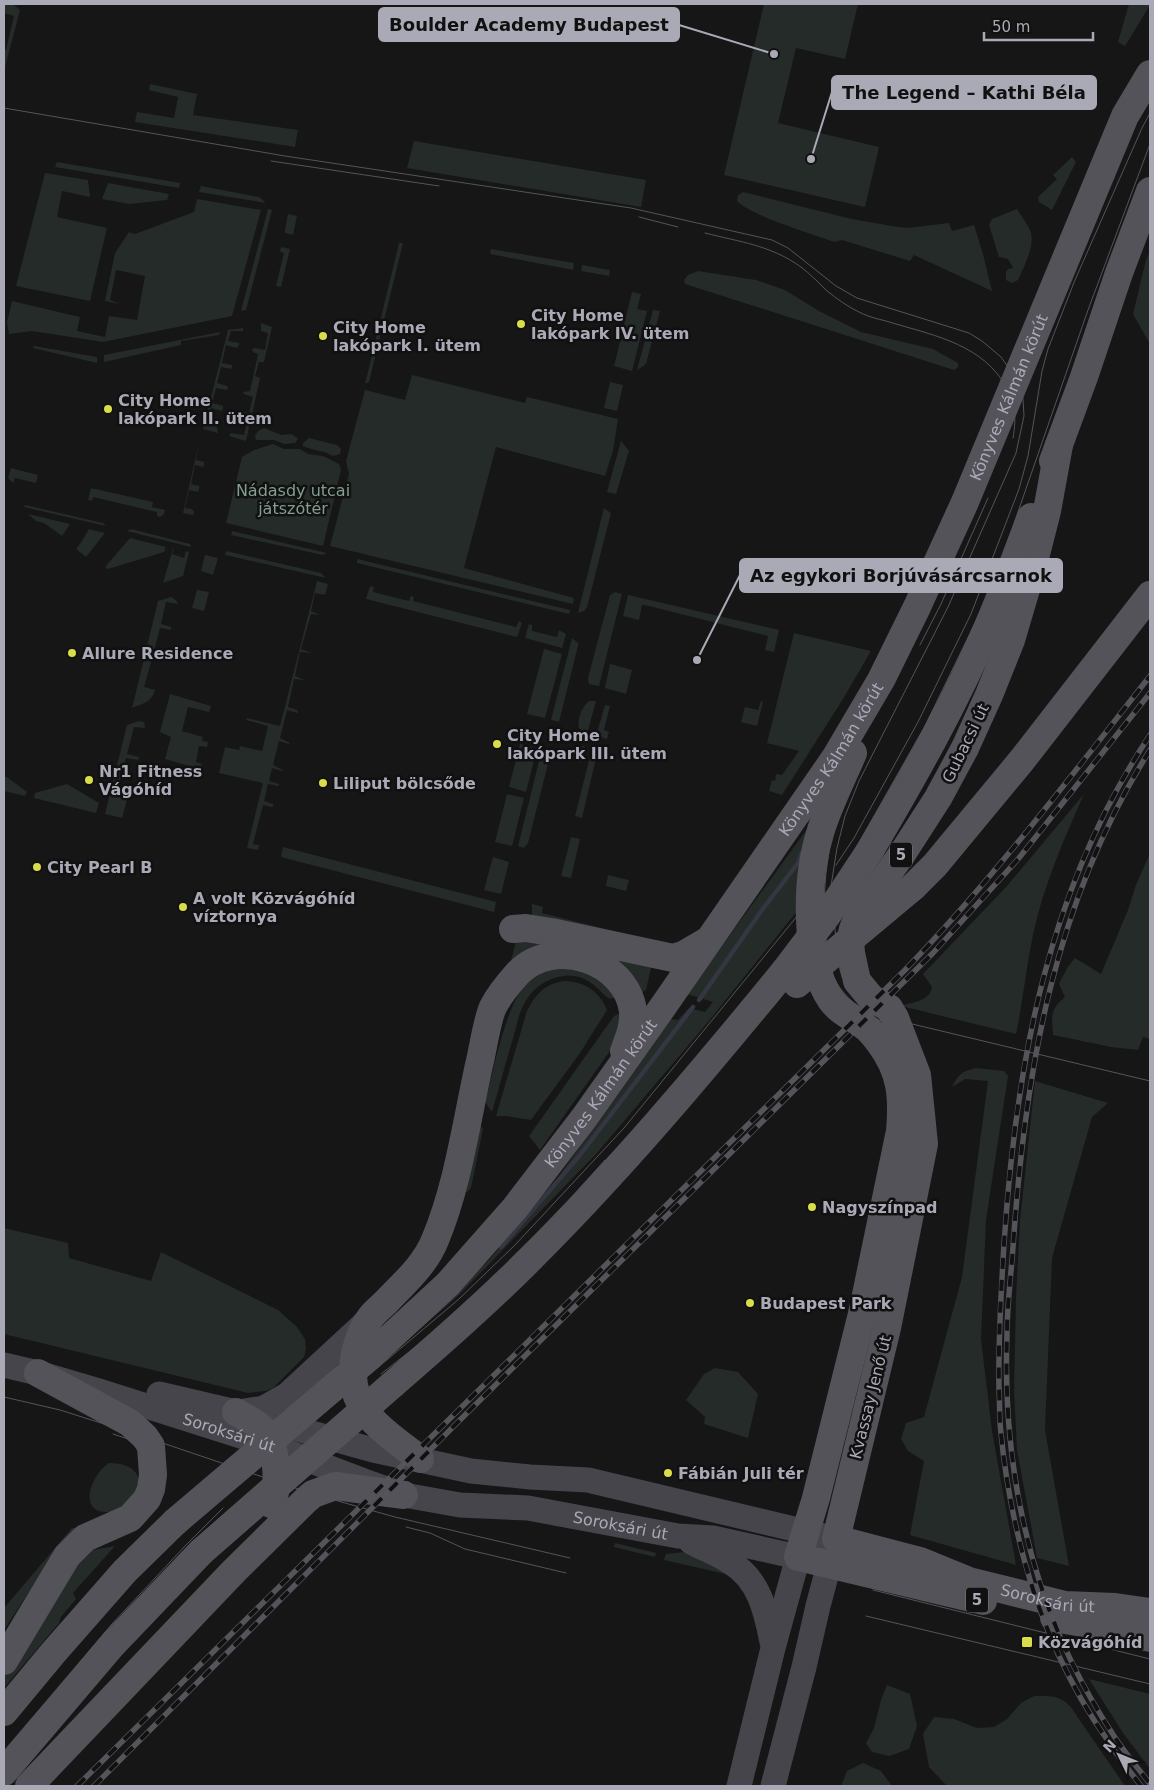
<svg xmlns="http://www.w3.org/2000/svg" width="1154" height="1790" font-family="'DejaVu Sans',sans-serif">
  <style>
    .green { fill: #242b28 }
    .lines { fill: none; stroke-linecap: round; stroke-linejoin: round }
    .stream { stroke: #343742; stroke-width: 4.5 }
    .secondary { stroke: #46454b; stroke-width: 25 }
    .primary { stroke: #54535a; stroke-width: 28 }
    .tram { stroke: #54545a; stroke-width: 1 }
    .rail-casing { stroke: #54545a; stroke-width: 5.5 }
    .rail { stroke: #111112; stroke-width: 4; stroke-dasharray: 11; stroke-linecap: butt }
    .primary-bridge { stroke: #54535a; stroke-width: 28 }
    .poi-dot { fill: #dbdc49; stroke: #111112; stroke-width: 2 }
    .labels { text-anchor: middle; stroke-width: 5; stroke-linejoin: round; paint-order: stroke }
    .shield { fill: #111112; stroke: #7c7b85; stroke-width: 1 }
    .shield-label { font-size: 15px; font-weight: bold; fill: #aaa9b6 }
    .poi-label { font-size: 16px; font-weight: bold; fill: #aaa9b6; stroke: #111112; text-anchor: start }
    .street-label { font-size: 16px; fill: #aaa9b6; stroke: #111112 }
    .park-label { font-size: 16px; fill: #829e8e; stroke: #111112 }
    .leader { fill: none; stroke: #aaa9b6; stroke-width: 2 }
    .callout-dot { fill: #aaa9b6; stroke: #111112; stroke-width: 2 }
    .callout { fill: #aaa9b6; stroke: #aaa9b6; stroke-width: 2 }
    .callout-label { font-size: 18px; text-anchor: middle; font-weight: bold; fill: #111 }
  </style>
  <rect width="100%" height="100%" fill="#161617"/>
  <!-- green -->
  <path class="green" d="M 4,4 L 13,4 L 20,10 L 4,71 L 4,50 L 6,50 L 14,16 L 4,13 Z
    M 764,4 L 858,4 L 845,59 L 796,48 L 778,123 L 879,147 L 865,207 L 724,175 Z
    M 1129,4 L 1150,4 L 1150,5 L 1125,46 L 1118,42 Z
    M 150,84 L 197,94 L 193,115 L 298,130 L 295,147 L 135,122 L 137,112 L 174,118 L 178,97 L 149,90 Z
    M 414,141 L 646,180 L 641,207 L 407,168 Z
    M 1072,157 L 1076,162 L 1052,210 L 1039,202 L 1038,197 L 1057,179 L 1053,175 Z
    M 57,162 L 180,183 L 179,188 L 55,167 Z
    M 45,173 L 88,180 L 90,197 L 62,191 L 57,217 L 107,228 L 90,301 L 16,286 Z
    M 108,183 L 169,194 L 167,200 L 129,204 L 102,199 Z
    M 201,186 L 259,197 L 266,203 L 199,192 Z
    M 743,192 L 852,219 L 892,226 L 907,228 L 949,223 L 952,231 L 974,225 L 983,254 L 992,291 L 914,255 L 910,261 L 842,240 L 834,242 C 810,233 754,217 737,201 L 738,195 Z
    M 197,199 L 261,210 L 232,316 L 103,342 L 32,331 L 9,334 L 7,322 L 12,301 L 80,317 L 77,331 L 105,337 L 109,316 L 137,320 L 145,276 L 116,270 L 110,300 L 120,304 L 105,301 L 115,253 L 129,232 L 135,234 L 194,212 Z
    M 268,209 L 272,210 L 246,310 L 241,311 Z
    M 1017,209 C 1021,216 1027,223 1030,230 C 1036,245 1024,266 1018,280 L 1012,283 L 1006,280 L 1006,272 L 1008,269 L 1013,268 L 1008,259 L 999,257 L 989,225 L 992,219 Z
    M 288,214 L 297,216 L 293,235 L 285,233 L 285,230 Z
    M 399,243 L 403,243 L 369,382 L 365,384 Z
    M 282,247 L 290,249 L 281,287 L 276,286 L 284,253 L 281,252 L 280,249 Z
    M 491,249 L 574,263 L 573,270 L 490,254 Z
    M 1150,251 L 1150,344 L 1133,314 L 1146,260 Z
    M 582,265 L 610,270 L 609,276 L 581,271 Z
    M 698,271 L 756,280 L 785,290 L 819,311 L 861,332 L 933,349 L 958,363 L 958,367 L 954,370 L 685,284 L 684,280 L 688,275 Z
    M 632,292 L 641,294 L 637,309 L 647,311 L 632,371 L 614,366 Z
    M 653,310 L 660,311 L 646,364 L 637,370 Z
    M 261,323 L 272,327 L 264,362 L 259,362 L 255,376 L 260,378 L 246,441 L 229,436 L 231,433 L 244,435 L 248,418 L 237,415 L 236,412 L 239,411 L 249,413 L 253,397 L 244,394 L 243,392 L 250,391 L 258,354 L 253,352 L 252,349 L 255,348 L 265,350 L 268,333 L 261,331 Z
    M 243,328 L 243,331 L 231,331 L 228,341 L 239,343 L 239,345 L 237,348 L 226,345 L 222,363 L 232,365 L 232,367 L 231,369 L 221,367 L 217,383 L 227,386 L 228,388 L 227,390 L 216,388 L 212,403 L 223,406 L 223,409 L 221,411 L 211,408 L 208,423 L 217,427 L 218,433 L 203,429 L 228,330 Z
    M 220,332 L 219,335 L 181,341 L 181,345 L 104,362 L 104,355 Z
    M 34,346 L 97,357 L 97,363 L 33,348 Z
    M 412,375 L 525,403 L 527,397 L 618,419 L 613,451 L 605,476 L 496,447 L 464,568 L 574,598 L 573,604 L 330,546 L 349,474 L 346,461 L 365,390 L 405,400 Z
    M 610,382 L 623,385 L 617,411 L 604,408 Z
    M 264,428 L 281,435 L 292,434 L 298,439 L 295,443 L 284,444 L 274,440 L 256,440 L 255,436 L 258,431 Z
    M 309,438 L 337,445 L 341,449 L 340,454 L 333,456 C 323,450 313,451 303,446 L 303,443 Z
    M 621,441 L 629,451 L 616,494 L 607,492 Z
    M 199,443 L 196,460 L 204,462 L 204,465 L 203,467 L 195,465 L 191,484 L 199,486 L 199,489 L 198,492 L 189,490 L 185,508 L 192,509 L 194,512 L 193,515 L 183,513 Z
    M 273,444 L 284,449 L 300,449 L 308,454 L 323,456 L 339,464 L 341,470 L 323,546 L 226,523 L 242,457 L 254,450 Z
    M 11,468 L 38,475 L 36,483 L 15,478 L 13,483 L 8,478 Z
    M 91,488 L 153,502 L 152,507 L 165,510 L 164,514 L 160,517 L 157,516 L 157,512 L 93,497 L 92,501 L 88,500 Z
    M 25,505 L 103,523 L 106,526 L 24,507 Z
    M 604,508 L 611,513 L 587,607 L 584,611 L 578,613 Z
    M 28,514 L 70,524 L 62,536 L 44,523 L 36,521 Z
    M 89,529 L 105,533 L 86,557 L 76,549 L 82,541 Z
    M 131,529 L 190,544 L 191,547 L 127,531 Z
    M 232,531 L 327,553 L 323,555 L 231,535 Z
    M 130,538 L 166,547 L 164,552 L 108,569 L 105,567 Z
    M 173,548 L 174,548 L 172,554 L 184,558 L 186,551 L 189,552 L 183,576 L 163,583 Z
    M 226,551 L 321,573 L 326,578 L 225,555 Z
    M 205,555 L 218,558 L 213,575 L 201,571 Z
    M 357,559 L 570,610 L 569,614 L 357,563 Z
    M 317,581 L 328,584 L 325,595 L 315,593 L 311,611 L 320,615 L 311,614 L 301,649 L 312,653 L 300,652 L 295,676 L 305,680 L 294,679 L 288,707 L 297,710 L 298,712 L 297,713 L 287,710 L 280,738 L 290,743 L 289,744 L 279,741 L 273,765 L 283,770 L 282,771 L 272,768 L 269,781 L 279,784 L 279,785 L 278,786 L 268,784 L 264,801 L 273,804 L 273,806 L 272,807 L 263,805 L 253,844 L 259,845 L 258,850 L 247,848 L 263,783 L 219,773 L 225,747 L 239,750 L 240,746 L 262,751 L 268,726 L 246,720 L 247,718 L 280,726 Z
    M 370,586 L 374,587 L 373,592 L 409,601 L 411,596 L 414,597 L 413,601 L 516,627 L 519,621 L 522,623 L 517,637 L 366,599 Z
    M 197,590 L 209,592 L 204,611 L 192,608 Z
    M 615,592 L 622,594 L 599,686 L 589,684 L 588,678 L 610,595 Z
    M 628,595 L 779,630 L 774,652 L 765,650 L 768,636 L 645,605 L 642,605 L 639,620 L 623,616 Z
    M 171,597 L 176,600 L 178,604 L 166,602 L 161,624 L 171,627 L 171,630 L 160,628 L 153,655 L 163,658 L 162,661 L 152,659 L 144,687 L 155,690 C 152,702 142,704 132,708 L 158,601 Z
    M 529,624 L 532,625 L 532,631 L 557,637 L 559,630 L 566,634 L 562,648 L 525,638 Z
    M 794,633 L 871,651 L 843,699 L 782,795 L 769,791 L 772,780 L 775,781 L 776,774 L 782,775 L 799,751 L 767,743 Z
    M 572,638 L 578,643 L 578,646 L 559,722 L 551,720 Z
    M 544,649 L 562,654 L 545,718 L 527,714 Z
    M 610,664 L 632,670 L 626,694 L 605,688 Z
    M 170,694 L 211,706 L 209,712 L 188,707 L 182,731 L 203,737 L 202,741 L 208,742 L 207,747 L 199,746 L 196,762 L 202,764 L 200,769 L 165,759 L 171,737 L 160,732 Z
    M 589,701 L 596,701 L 587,734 L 579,728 C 577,718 582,707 589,701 Z
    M 761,701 L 763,702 L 757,726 L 741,722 L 745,707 L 758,710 Z
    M 605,705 L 610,706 L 604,730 L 609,732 L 607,739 L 596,736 Z
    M 139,721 L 144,722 L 145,728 L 134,727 L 127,754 L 139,757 L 138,760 L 126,758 L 119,785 L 130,789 L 122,818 L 105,814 L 127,725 Z
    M 520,744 L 537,748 L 526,792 L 509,787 Z
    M 582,746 L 585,747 L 581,762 L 568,759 L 573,750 Z
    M 542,749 L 548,750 L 550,756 L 528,843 L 524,848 L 518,846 Z
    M 592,749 L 598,750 L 582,818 L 575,816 Z
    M 4,777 L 7,777 L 27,792 L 25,796 L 4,791 Z
    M 67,784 L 99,803 L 96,813 L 34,798 L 35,793 Z
    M 507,794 L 524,798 L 512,846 L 495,842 Z
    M 1084,794 C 1064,839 1043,887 1033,935 C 1026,968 1023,1001 1016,1034 L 901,1006 C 913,1002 930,1001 932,987 L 923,974 L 1007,886 Z
    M 813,821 L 806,900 L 708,1022 L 597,1153 L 460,1294 L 405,1342 L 490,1259 L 557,1179 L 670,1019 L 678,1020 L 689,1008 L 705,1012 L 713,1002 L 687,994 Z
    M 571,837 L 580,839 L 571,878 L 561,876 Z
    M 283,847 L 496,902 L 494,912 L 281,857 Z
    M 1150,853 L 1150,1039 L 1143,1037 L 1138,1050 L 1111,1047 L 1053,1035 C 1052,1017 1049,1010 1065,997 L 1059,984 L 1067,968 L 1075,958 L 1101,974 L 1128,910 L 1136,885 Z
    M 493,857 L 509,862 L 501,894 L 484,890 Z
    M 608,875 L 629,880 L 626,891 L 606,886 Z
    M 532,904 L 543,907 L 542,913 L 657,942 L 536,919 L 532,915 Z
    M 517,937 L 653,959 L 646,990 L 640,993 L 619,964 L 510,965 Z
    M 549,967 L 588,968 L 618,996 L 610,999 C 598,991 595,982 579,977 C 559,972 538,982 527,999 C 519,1010 517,1026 513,1038 C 506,1063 499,1087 492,1112 L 485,1102 C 494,1070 507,993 535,974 C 539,971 545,969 549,967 Z
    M 565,981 C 585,982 599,991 607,1010 L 580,1053 L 531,1120 L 507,1116 L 496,1116 L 527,1011 C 536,994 545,983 565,981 Z
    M 622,1012 L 612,1048 L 540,1150 L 529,1136 L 614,1016 Z
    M 976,1068 L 1004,1071 L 1008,1076 L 986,1220 L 981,1339 L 992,1431 L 1016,1565 L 910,1535 L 924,1461 L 908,1451 L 901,1439 L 906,1423 L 924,1417 L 962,1277 L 988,1081 L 965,1079 L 952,1087 C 959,1073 962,1072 976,1068 Z
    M 1035,1081 L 1108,1103 L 1092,1117 L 1052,1258 L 1045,1430 L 1069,1566 L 1037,1558 L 1017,1450 L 1014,1392 L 1016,1297 L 1020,1221 Z
    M 477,1121 L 483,1129 L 471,1188 L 467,1192 L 463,1192 Z
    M 4,1228 L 68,1243 L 69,1258 L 151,1281 L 161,1252 L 278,1310 L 297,1327 L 305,1339 L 306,1349 L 304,1357 L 273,1388 L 266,1391 L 248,1393 L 4,1334 Z
    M 715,1368 L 738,1372 L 758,1394 L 748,1438 L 704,1424 L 705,1417 L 686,1400 L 704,1374 Z
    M 109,1463 C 127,1464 138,1467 141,1487 L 119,1513 C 112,1512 100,1513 95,1509 C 81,1498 97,1470 109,1463 Z
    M 72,1528 L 76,1528 L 57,1549 L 4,1630 L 4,1608 Z
    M 615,1543 L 656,1553 L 655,1557 L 614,1547 Z
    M 115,1546 L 73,1593 L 76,1599 L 61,1617 L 59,1623 L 4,1688 L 4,1673 L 76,1567 L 93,1550 Z
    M 685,1552 L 730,1575 L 664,1560 L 666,1554 Z
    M 1089,1679 L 1150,1694 L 1150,1769 L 1123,1733 Z
    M 887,1685 L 910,1694 L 917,1726 L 909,1749 L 889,1756 L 872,1752 L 866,1743 L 874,1728 L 881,1700 Z
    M 1034,1696 C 1050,1696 1059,1695 1070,1706 L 1125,1786 L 947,1786 L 929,1767 L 923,1734 L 934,1717 L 954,1719 L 977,1728 L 994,1727 L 1007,1719 L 1021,1703 Z
    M 863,1763 L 881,1771 L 892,1786 L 841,1786 L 847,1771 Z"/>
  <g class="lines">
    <!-- stream -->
    <path class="stream" d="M 699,1000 L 762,910 L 798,863 L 802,852
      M 501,1247 L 580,1155 L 693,1007"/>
    <!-- secondary -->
    <g class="secondary">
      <path id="s1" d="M 4,1365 L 38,1373 L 99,1391 L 272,1446 L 364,1481 L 404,1495 L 460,1505 L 528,1508 L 678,1536 L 713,1538 L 798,1557 L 773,1648 L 739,1786"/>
      <path d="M 159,1394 L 236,1412 L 373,1450 L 471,1471 L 530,1477 L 588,1480 L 836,1539 L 818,1606 L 804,1667 L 773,1786"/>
      <path d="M 238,1412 L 264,1408 L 287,1395 L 368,1320"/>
      <path d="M 691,1542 C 704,1549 718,1554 730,1562 C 759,1579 766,1611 772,1642"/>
    </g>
    <!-- primary -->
    <g class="primary">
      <path id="s2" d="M 1059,445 L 1047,511 L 1034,562 L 1011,640 L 989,695 L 965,748 L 938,798 L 902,854 L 858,916 L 853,929 L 850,941 L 851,953 L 857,981 L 871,998 L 889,1008 L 895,1018 L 917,1075 L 924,1144 L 887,1328 L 836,1539 L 920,1561 L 969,1581 L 1065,1605 L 1115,1607 L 1150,1612"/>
      <path d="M 1053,461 L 1084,377 L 1119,273 L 1150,191"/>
      <path d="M 853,753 C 842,779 829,804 821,830 C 806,876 803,959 831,1000 C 841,1014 857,1019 869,1030 C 873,1034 876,1038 879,1042 C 901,1071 903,1096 900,1131 L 862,1314 L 816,1498 L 798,1557 L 983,1601"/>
      <path d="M 871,849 C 914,776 956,702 989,624 C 1004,589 1017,553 1031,517"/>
      <path d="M 913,887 L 935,865 L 1022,760 L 1150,595"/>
      <path d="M 513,929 L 526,928 L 551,932 L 673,958 L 683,955 L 707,941"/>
      <path id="s3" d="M 369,1357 L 448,1284 L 515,1208 L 584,1118 L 662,1008 L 835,758 L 881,680 L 917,607 L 965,502 L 1125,116 L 1150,74"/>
      <path d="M 392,1385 C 438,1345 484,1305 527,1262 C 619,1171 702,1072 784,972"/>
      <path d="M 236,1412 C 244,1417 256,1422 262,1429 C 277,1446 281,1483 271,1504"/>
      <path d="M 420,1459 C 391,1436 351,1414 353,1371 C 353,1355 360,1331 370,1318 C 374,1312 381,1307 386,1302 C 404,1283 425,1265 435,1240 C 458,1185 466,1124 479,1065 C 483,1050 487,1019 493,1007 C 499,995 509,983 518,973 C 554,936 626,960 633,1011 C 634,1026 629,1038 624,1051"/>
      <path d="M 1054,1618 L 1100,1626 L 1150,1638"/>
      <path d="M 4,1661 L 67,1556 L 85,1538 L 130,1518 L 147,1499 L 151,1489 L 153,1475 L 151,1446 L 145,1437 L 130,1423 L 38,1373"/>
      <path d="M 4,1712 L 53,1653 L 125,1571 L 175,1522"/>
      <path d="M 4,1772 L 113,1644 L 201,1552"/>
      <path d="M 29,1786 L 234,1571 L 306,1500 L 313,1494 L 335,1486 L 404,1495"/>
    </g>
    <!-- tram -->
    <path class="tram" d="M 4,108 L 285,156 L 631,208 L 772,240 L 788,248 L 836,286 L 857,298 L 969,333 L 982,341 L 1001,357 L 1016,378 L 1023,399 L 1024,416 L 1016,453 L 948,607 L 859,781 L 845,816 L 837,848 L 831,886 L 838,962 L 842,977 L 859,999 L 883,1014 L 908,1023 L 1150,1081
      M 271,161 L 439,186
      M 639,217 L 678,227
      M 705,233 C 740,242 770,245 801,267 C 810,274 818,282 826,290 C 837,299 848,307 861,313 C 869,317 878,319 886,321 C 928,334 976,342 1002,380 C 1015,399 1017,416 1013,438
      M 920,645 L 941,604 L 988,498
      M 855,772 C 830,823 820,881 826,938 C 827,955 829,973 840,988 C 857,1011 882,1024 909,1031
      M 853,853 L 925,726 L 978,617 L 1002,558 L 1088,310 L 1150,144
      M 836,865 L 854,838 L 918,722 L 971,614 L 1019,489 L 1028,456 L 1042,371 L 1048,349 L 1075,280 L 1142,128 L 1150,113
      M 578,1190 L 605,1160
      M 381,1374 L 423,1341 L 458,1309
      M 4,1397 L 60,1410 L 145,1437 L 313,1494 L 395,1517 L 570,1558
      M 113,1434 L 158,1449
      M 406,1527 L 430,1533 L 465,1549 L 566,1573
      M 873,1590 L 1150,1659
      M 866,1616 L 1150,1684
      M 4,1724 L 69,1648 L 151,1561 L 194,1523 L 459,1299 L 515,1245 L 624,1128 L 825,882
      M 4,1752 L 111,1625 L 186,1545 L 223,1508"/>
    <defs>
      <path id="rail" d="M 1150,750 C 1054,902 1025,1070 1013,1247 C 1011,1276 1007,1305 1007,1335 C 1004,1418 1014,1503 1040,1583 C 1057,1637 1083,1689 1114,1736 C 1125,1753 1138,1768 1150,1784
        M 77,1786 L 905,970 C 994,878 1071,776 1150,676
        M 94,1786 L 467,1413 L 933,953 L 1019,858 L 1150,693
        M 1141,1786 C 1130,1771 1118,1757 1108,1741 C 1070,1687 1041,1623 1024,1559 C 1013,1518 1005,1476 1001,1433 C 999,1419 1000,1403 999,1389 C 998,1339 1001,1293 1004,1244 C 1016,1062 1048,888 1150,735"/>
    </defs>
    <!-- rail casing -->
    <use href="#rail" class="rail-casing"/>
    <!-- rail -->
    <use href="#rail" class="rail"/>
    <!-- primary-bridge -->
    <path class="primary-bridge" d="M 784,972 L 828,914 L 871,849
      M 797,984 L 913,887
      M 175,1522 L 369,1357
      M 201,1552 L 392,1385"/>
  </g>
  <!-- markers -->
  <g class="poi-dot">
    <circle cx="521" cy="324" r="5"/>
    <circle cx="323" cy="336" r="5"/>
    <circle cx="108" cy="409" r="5"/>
    <circle cx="72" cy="653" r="5"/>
    <circle cx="497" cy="744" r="5"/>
    <circle cx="89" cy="780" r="5"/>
    <circle cx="323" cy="783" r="5"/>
    <circle cx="37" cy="867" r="5"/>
    <circle cx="183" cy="907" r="5"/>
    <circle cx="812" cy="1207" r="5"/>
    <circle cx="750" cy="1303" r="5"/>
    <circle cx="668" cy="1473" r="5"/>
    <rect x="1021" y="1636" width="12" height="12" rx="2.5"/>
  </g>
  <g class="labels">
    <!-- shield labels -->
    <g class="shield">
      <rect x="890" y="842.5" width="22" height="25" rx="4"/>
      <rect x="966" y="1587.5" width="22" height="25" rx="4"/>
    </g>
    <g class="shield-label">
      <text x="901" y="860">5</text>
      <text x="977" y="1605">5</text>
    </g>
    <!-- poi labels -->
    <g class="poi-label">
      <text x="531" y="321">City Home<tspan x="531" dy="18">lakópark IV. ütem</tspan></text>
      <text x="333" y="333">City Home<tspan x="333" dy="18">lakópark I. ütem</tspan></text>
      <text x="118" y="406">City Home<tspan x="118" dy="18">lakópark II. ütem</tspan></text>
      <text x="82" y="659">Allure Residence</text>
      <text x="507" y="741">City Home<tspan x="507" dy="18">lakópark III. ütem</tspan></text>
      <text x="99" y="777">Nr1 Fitness<tspan x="99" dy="18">Vágóhíd</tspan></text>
      <text x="333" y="789">Liliput bölcsőde</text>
      <text x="47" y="873">City Pearl B</text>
      <text x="193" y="904">A volt Közvágóhíd<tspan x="193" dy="18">víztornya</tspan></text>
      <text x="822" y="1213">Nagyszínpad</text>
      <text x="760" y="1309">Budapest Park</text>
      <text x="678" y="1479">Fábián Juli tér</text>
      <text x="1038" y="1648">Közvágóhíd</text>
    </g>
    <!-- street labels -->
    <g class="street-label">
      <text dy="6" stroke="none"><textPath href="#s3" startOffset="1162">Könyves Kálmán körút</textPath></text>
      <text transform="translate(965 743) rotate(-64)" y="6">Gubacsi út</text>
      <text dy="6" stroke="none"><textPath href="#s3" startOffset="758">Könyves Kálmán körút</textPath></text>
      <text dy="6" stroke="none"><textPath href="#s3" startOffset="352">Könyves Kálmán körút</textPath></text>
      <text transform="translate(870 1397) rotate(-76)" y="6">Kvassay Jenő út</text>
      <text dy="6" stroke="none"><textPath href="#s1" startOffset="235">Soroksári út</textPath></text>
      <text dy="6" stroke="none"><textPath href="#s1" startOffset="640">Soroksári út</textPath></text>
      <text dy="6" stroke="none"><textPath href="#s2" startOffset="1395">Soroksári út</textPath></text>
    </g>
    <!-- park labels -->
    <g class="park-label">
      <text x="293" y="496">Nádasdy utcai<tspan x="293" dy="18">játszótér</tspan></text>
    </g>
  </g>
  <!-- callouts -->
  <path class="leader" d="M774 54L679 25M811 159L832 92M697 660L740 575"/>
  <g class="callout-dot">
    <circle cx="774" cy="54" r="5"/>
    <circle cx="811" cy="159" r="5"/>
    <circle cx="697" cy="660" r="5"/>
  </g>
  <g class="callout">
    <rect x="379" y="8" width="300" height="33" rx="5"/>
    <rect x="832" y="76" width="264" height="33" rx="5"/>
    <rect x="740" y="559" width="322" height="33" rx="5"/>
  </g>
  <g class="callout-label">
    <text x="529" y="31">Boulder Academy Budapest</text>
    <text x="964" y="99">The Legend – Kathi Béla</text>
    <text x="901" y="582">Az egykori Borjúvásárcsarnok</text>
  </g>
  <!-- border -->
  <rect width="1154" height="1790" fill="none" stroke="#aaa9b6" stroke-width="10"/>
  <!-- north arrow -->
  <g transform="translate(1119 1755) rotate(313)" stroke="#111112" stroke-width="4" paint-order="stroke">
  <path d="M0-4L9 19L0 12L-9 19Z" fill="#aaa9b6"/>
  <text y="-8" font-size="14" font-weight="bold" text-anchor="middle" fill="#aaa9b6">N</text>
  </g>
  <!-- scale -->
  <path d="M984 32v8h109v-8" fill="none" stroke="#aaa9b6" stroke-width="2.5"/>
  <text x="992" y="32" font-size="15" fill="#aaa9b6" stroke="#111112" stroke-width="4" paint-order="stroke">50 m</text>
</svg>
